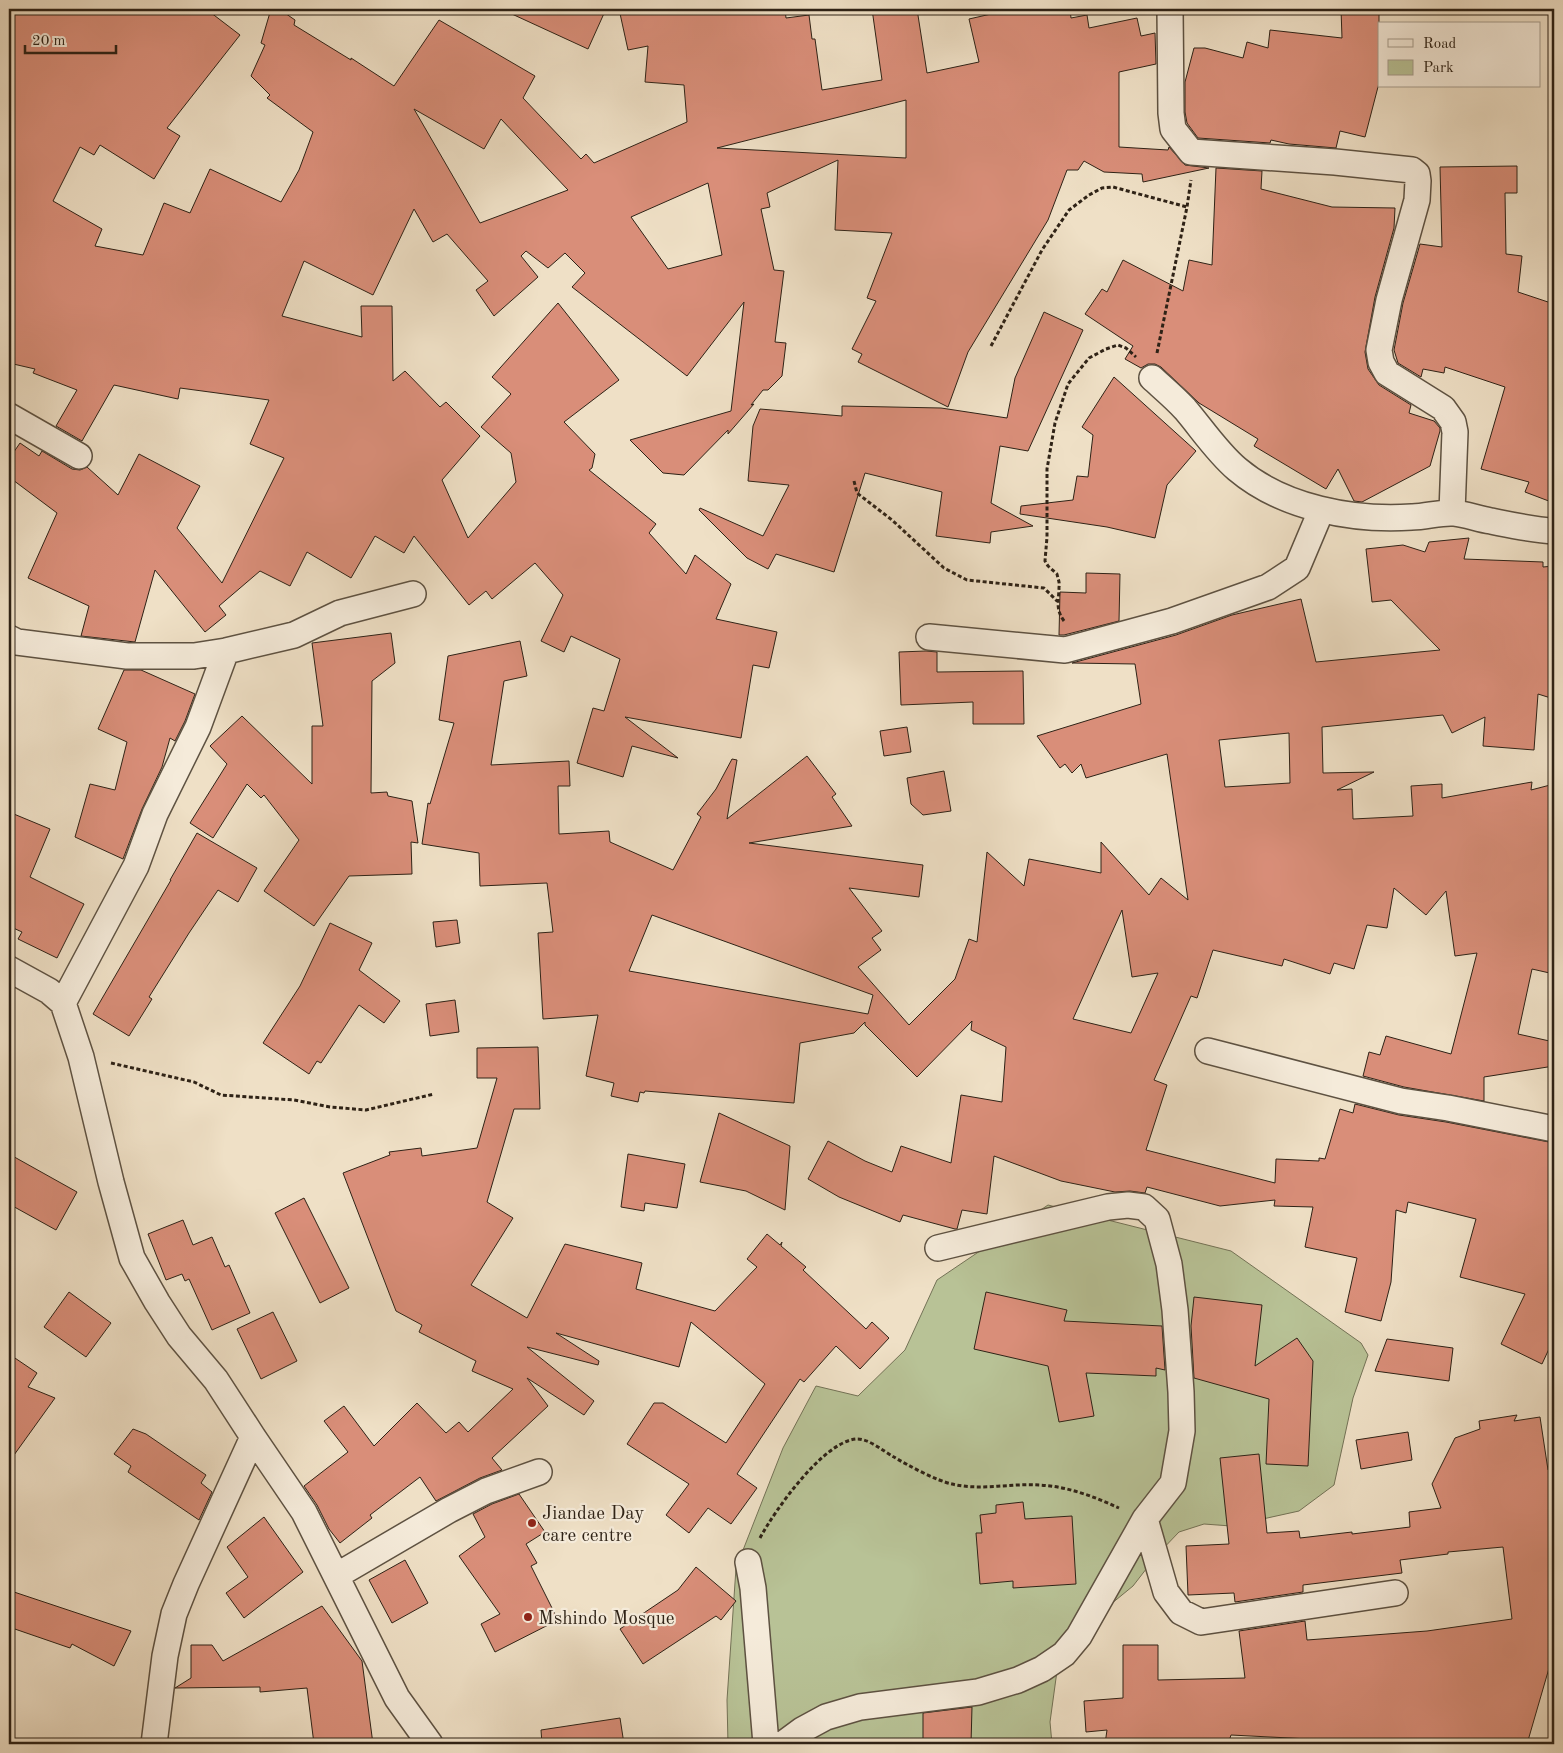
<svg xmlns="http://www.w3.org/2000/svg" width="1563" height="1753" font-family="'Old Standard TT',serif">
  <style>
    .green { fill: #b8c296; stroke: #737256 }
    .building { fill: #d98e79; stroke: #2e2216; fill-rule: evenodd }
    .lines { fill: none; stroke-linecap: round; stroke-linejoin: round }
    .street-casing { stroke: #5e5242; stroke-width: 28 }
    .path { stroke: #2e2216; stroke-width: 3; stroke-dasharray: 4 2.5; stroke-linecap: butt }
    .street { stroke: #f5ebda; stroke-width: 25 }
    .poi-dot { fill: #8f2418; stroke: #f5ebda; stroke-width: 2 }
    .labels { text-anchor: middle; stroke-width: 4.5; stroke-linejoin: round; paint-order: stroke }
    .poi-label { font-size: 19px; fill: #2e2216; stroke: #f5ebda; text-anchor: start }
  </style>
  <rect width="100%" height="100%" fill="#efe0c6"/>
  <filter id="stains"><feTurbulence type="fractalNoise" baseFrequency=".004" numOctaves="4"/><feColorMatrix values="0 0 0 0 .2 0 0 0 0 .09 0 0 0 0 .02 0 0 0 .5 -.17"/></filter>
  <radialGradient id="worn" r=".72"><stop offset=".6" stop-color="#630" stop-opacity="0"/><stop offset="1" stop-color="#630" stop-opacity=".3"/></radialGradient>
  <!-- green -->
  <path class="green" d="M 1048,1205 L 1231,1251 L 1361,1343 L 1368,1355 L 1353,1398 L 1334,1485 L 1299,1511 L 1231,1526 L 1204,1524 L 1179,1532 L 1157,1555 L 1133,1586 L 1100,1613 L 1057,1671 L 1050,1722 L 1052,1744 L 728,1744 L 727,1700 L 736,1568 L 783,1448 L 816,1386 L 858,1396 L 905,1350 L 937,1280 Z"/>
  <!-- building -->
  <path class="building" d="M 9,9 L 206,9 L 240,35 L 167,128 L 180,136 L 154,179 L 100,145 L 94,155 L 80,147 L 53,201 L 102,229 L 95,246 L 143,255 L 164,203 L 190,213 L 210,169 L 281,202 L 299,170 L 313,132 L 267,98 L 270,95 L 251,76 L 265,45 L 261,43 L 271,9 L 279,9 L 295,20 L 294,25 L 351,60 L 351,58 L 394,86 L 439,20 L 535,76 L 523,98 L 581,159 L 586,154 L 594,163 L 687,122 L 684,85 L 645,82 L 648,46 L 628,50 L 619,9 L 785,9 L 786,18 L 809,15 L 812,39 L 815,39 L 822,90 L 882,80 L 872,9 L 917,9 L 927,73 L 979,62 L 969,19 L 1013,9 L 1070,9 L 1071,18 L 1087,15 L 1089,28 L 1137,18 L 1141,36 L 1155,33 L 1156,64 L 1119,72 L 1119,147 L 1168,150 L 1169,147 L 1185,165 L 1209,168 L 1143,182 L 1142,174 L 1104,172 L 1084,161 L 1078,170 L 1067,170 L 1048,220 L 968,352 L 948,407 L 858,362 L 862,354 L 852,349 L 876,301 L 867,298 L 892,233 L 835,230 L 838,160 L 767,193 L 770,207 L 761,209 L 774,270 L 784,271 L 775,342 L 786,343 L 782,376 L 768,390 L 763,390 L 751,405 L 754,404 L 728,434 L 728,430 L 684,475 L 663,473 L 630,440 L 731,411 L 744,302 L 687,376 L 572,287 L 585,273 L 565,253 L 548,268 L 526,251 L 521,256 L 538,277 L 494,316 L 476,290 L 488,281 L 447,234 L 433,242 L 414,209 L 373,295 L 304,261 L 282,316 L 362,337 L 361,306 L 392,306 L 393,381 L 405,371 L 440,407 L 446,402 L 480,436 L 442,480 L 468,538 L 516,482 L 511,453 L 481,427 L 511,394 L 492,377 L 558,303 L 619,380 L 564,422 L 595,454 L 592,468 L 589,470 L 656,524 L 649,533 L 686,574 L 695,555 L 731,584 L 716,619 L 777,632 L 769,668 L 753,665 L 741,738 L 625,717 L 678,758 L 632,746 L 623,777 L 577,763 L 593,708 L 604,711 L 620,659 L 571,636 L 564,652 L 541,641 L 563,595 L 535,563 L 492,599 L 486,591 L 469,605 L 414,536 L 404,553 L 375,536 L 351,578 L 307,552 L 290,586 L 260,571 L 219,606 L 226,615 L 205,632 L 155,570 L 135,642 L 81,636 L 89,606 L 28,578 L 57,513 L 9,477 L 9,459 L 20,443 L 39,456 L 42,451 L 72,469 L 80,470 L 87,467 L 118,495 L 139,454 L 200,486 L 177,528 L 222,583 L 284,458 L 250,444 L 269,400 L 180,388 L 178,399 L 114,385 L 82,441 L 56,426 L 77,390 L 33,373 L 35,369 L 9,363 L 9,258 L 13,238 L 9,235 ZM 906,100 L 906,158 L 717,148 ZM 414,109 L 484,149 L 501,119 L 568,190 L 480,223 ZM 708,183 L 722,255 L 668,269 L 631,217 Z
    M 501,9 L 606,9 L 588,49 Z
    M 1341,9 L 1379,9 L 1379,83 L 1365,137 L 1340,131 L 1336,148 L 1289,144 L 1271,140 L 1270,143 L 1198,138 L 1187,123 L 1185,112 L 1185,82 L 1194,48 L 1205,48 L 1243,58 L 1247,42 L 1268,48 L 1270,30 L 1342,38 Z
    M 1517,166 L 1517,193 L 1505,193 L 1506,254 L 1522,256 L 1518,292 L 1554,304 L 1554,503 L 1525,492 L 1529,482 L 1481,469 L 1505,387 L 1445,367 L 1444,373 L 1423,369 L 1421,377 L 1398,363 L 1394,350 L 1403,303 L 1420,244 L 1442,247 L 1440,167 Z
    M 1216,168 L 1262,171 L 1261,189 L 1332,207 L 1395,208 L 1394,228 L 1375,297 L 1365,352 L 1368,369 L 1379,385 L 1411,405 L 1409,413 L 1434,421 L 1440,428 L 1440,431 L 1430,466 L 1362,502 L 1354,501 L 1338,469 L 1326,489 L 1254,446 L 1258,439 L 1199,403 L 1161,367 L 1155,364 L 1148,364 L 1141,368 L 1125,359 L 1133,346 L 1085,314 L 1102,289 L 1107,292 L 1123,260 L 1183,291 L 1189,260 L 1212,265 Z
    M 1044,312 L 1083,330 L 1028,451 L 1000,446 L 991,503 L 1033,526 L 991,532 L 990,543 L 936,536 L 942,492 L 865,473 L 834,572 L 776,554 L 768,569 L 747,558 L 699,510 L 700,508 L 763,536 L 789,485 L 748,481 L 753,426 L 760,409 L 842,416 L 842,406 L 941,408 L 1007,418 L 1015,378 Z
    M 1114,377 L 1196,451 L 1167,485 L 1155,538 L 1107,527 L 1020,514 L 1021,506 L 1073,500 L 1077,476 L 1088,477 L 1093,435 L 1082,427 Z
    M 1469,538 L 1464,559 L 1543,562 L 1543,567 L 1554,566 L 1554,699 L 1538,694 L 1534,750 L 1483,746 L 1485,717 L 1452,733 L 1443,715 L 1322,727 L 1323,773 L 1374,772 L 1337,790 L 1352,789 L 1353,819 L 1413,816 L 1411,786 L 1442,784 L 1442,798 L 1532,782 L 1531,790 L 1554,784 L 1554,974 L 1532,969 L 1518,1034 L 1554,1042 L 1554,1066 L 1484,1077 L 1484,1101 L 1404,1087 L 1363,1076 L 1369,1052 L 1380,1055 L 1386,1036 L 1451,1054 L 1477,953 L 1455,956 L 1446,891 L 1426,915 L 1394,888 L 1387,928 L 1367,925 L 1354,969 L 1334,963 L 1330,974 L 1284,959 L 1282,966 L 1213,950 L 1197,998 L 1191,996 L 1154,1080 L 1167,1085 L 1146,1150 L 1275,1183 L 1276,1159 L 1319,1161 L 1319,1158 L 1325,1159 L 1340,1109 L 1353,1113 L 1355,1104 L 1399,1115 L 1446,1122 L 1554,1143 L 1554,1338 L 1542,1364 L 1501,1344 L 1525,1294 L 1460,1277 L 1476,1219 L 1408,1202 L 1406,1213 L 1396,1210 L 1391,1282 L 1381,1321 L 1345,1312 L 1357,1258 L 1305,1247 L 1313,1207 L 1274,1206 L 1275,1200 L 1220,1206 L 1147,1187 L 1145,1193 L 1130,1191 L 1115,1192 L 1061,1181 L 994,1156 L 987,1214 L 962,1210 L 957,1229 L 955,1229 L 903,1215 L 900,1222 L 839,1197 L 808,1179 L 828,1141 L 865,1161 L 892,1172 L 901,1146 L 951,1163 L 961,1095 L 1002,1102 L 1006,1047 L 971,1030 L 972,1021 L 917,1077 L 865,1025 L 865,1022 L 854,1033 L 800,1043 L 794,1103 L 645,1091 L 644,1093 L 640,1092 L 638,1102 L 611,1096 L 614,1083 L 586,1076 L 598,1015 L 543,1019 L 538,933 L 553,932 L 547,883 L 480,886 L 479,853 L 422,844 L 428,803 L 430,804 L 454,723 L 439,720 L 448,656 L 520,641 L 527,676 L 504,681 L 491,765 L 569,761 L 570,786 L 558,786 L 559,834 L 609,831 L 610,842 L 673,870 L 701,817 L 697,814 L 716,789 L 732,759 L 737,760 L 727,819 L 807,756 L 836,794 L 832,797 L 852,826 L 749,843 L 923,865 L 919,897 L 849,888 L 882,931 L 872,938 L 881,950 L 858,967 L 909,1025 L 955,979 L 969,939 L 977,942 L 987,852 L 1024,886 L 1029,859 L 1101,873 L 1101,842 L 1149,895 L 1161,878 L 1188,900 L 1167,754 L 1086,778 L 1081,764 L 1072,773 L 1065,764 L 1060,768 L 1037,736 L 1141,704 L 1135,664 L 1072,663 L 1176,635 L 1232,615 L 1301,599 L 1316,662 L 1440,650 L 1391,600 L 1372,602 L 1366,549 L 1403,545 L 1425,552 L 1429,542 ZM 1289,733 L 1290,783 L 1225,787 L 1219,740 ZM 1122,910 L 1132,977 L 1158,973 L 1131,1033 L 1073,1019 ZM 652,915 L 873,995 L 868,1014 L 629,971 Z
    M 1086,573 L 1120,574 L 1119,621 L 1064,635 L 1059,635 L 1060,592 L 1086,593 Z
    M 391,633 L 395,663 L 372,681 L 371,793 L 387,792 L 388,796 L 412,801 L 418,843 L 411,842 L 412,874 L 349,876 L 314,926 L 264,891 L 299,840 L 264,795 L 261,798 L 247,784 L 213,838 L 190,823 L 227,764 L 210,746 L 242,716 L 312,784 L 312,726 L 323,726 L 312,643 Z
    M 926,651 L 937,652 L 937,672 L 1023,671 L 1024,724 L 973,724 L 973,702 L 901,705 L 899,652 Z
    M 124,670 L 141,670 L 195,694 L 185,721 L 175,741 L 170,738 L 162,767 L 142,809 L 123,859 L 75,837 L 90,784 L 115,790 L 127,742 L 98,729 Z
    M 907,727 L 911,752 L 884,756 L 880,731 Z
    M 944,771 L 951,811 L 923,815 L 911,804 L 907,778 Z
    M 9,812 L 50,829 L 30,877 L 84,904 L 57,958 L 18,939 L 22,932 L 9,926 Z
    M 197,833 L 257,868 L 238,902 L 218,890 L 189,933 L 149,997 L 152,999 L 129,1036 L 93,1014 L 171,880 L 170,880 Z
    M 457,920 L 460,943 L 436,947 L 433,922 Z
    M 330,923 L 372,943 L 359,970 L 400,1001 L 384,1023 L 359,1005 L 321,1063 L 317,1061 L 309,1074 L 263,1043 L 300,986 Z
    M 455,1000 L 459,1032 L 430,1036 L 426,1004 Z
    M 538,1047 L 540,1109 L 514,1109 L 487,1202 L 513,1218 L 471,1285 L 527,1318 L 565,1244 L 642,1263 L 636,1289 L 715,1311 L 757,1267 L 747,1259 L 767,1234 L 780,1245 L 782,1242 L 781,1246 L 806,1267 L 803,1270 L 866,1329 L 872,1322 L 889,1338 L 860,1369 L 836,1346 L 804,1382 L 800,1379 L 737,1474 L 757,1488 L 731,1524 L 708,1508 L 689,1533 L 666,1515 L 689,1484 L 627,1444 L 654,1403 L 663,1403 L 726,1443 L 765,1384 L 691,1322 L 679,1367 L 556,1333 L 599,1361 L 598,1365 L 527,1347 L 594,1401 L 584,1415 L 527,1378 L 548,1406 L 492,1458 L 502,1470 L 480,1478 L 436,1501 L 420,1477 L 370,1515 L 372,1518 L 340,1543 L 329,1529 L 317,1505 L 304,1486 L 348,1452 L 324,1421 L 344,1406 L 374,1446 L 417,1403 L 446,1433 L 459,1422 L 468,1432 L 513,1389 L 472,1371 L 476,1361 L 419,1332 L 422,1325 L 396,1311 L 343,1173 L 390,1155 L 389,1152 L 421,1148 L 422,1156 L 477,1148 L 497,1078 L 477,1078 L 477,1048 Z
    M 719,1113 L 790,1146 L 785,1210 L 746,1191 L 700,1182 Z
    M 9,1154 L 77,1192 L 56,1230 L 9,1204 Z
    M 628,1154 L 685,1164 L 677,1208 L 645,1203 L 644,1211 L 621,1207 Z
    M 304,1198 L 349,1288 L 320,1303 L 275,1213 Z
    M 183,1220 L 193,1245 L 212,1237 L 225,1267 L 229,1265 L 250,1313 L 212,1330 L 189,1279 L 185,1281 L 182,1274 L 166,1280 L 148,1234 Z
    M 69,1292 L 111,1323 L 86,1357 L 44,1327 Z
    M 986,1292 L 1067,1310 L 1064,1321 L 1162,1326 L 1165,1370 L 1156,1368 L 1156,1376 L 1086,1373 L 1094,1416 L 1059,1422 L 1048,1366 L 974,1349 Z
    M 1194,1297 L 1262,1305 L 1255,1366 L 1297,1338 L 1313,1361 L 1308,1466 L 1266,1464 L 1269,1399 L 1194,1378 L 1191,1326 Z
    M 273,1312 L 297,1361 L 261,1379 L 237,1329 Z
    M 1387,1339 L 1453,1348 L 1449,1381 L 1375,1371 Z
    M 9,1354 L 37,1373 L 28,1387 L 55,1398 L 9,1462 Z
    M 1517,1415 L 1514,1421 L 1540,1417 L 1548,1470 L 1554,1469 L 1554,1651 L 1527,1744 L 1329,1744 L 1329,1740 L 1231,1735 L 1228,1744 L 1105,1744 L 1107,1730 L 1086,1732 L 1084,1701 L 1123,1698 L 1123,1645 L 1158,1645 L 1158,1680 L 1245,1678 L 1239,1631 L 1305,1621 L 1307,1640 L 1427,1631 L 1512,1619 L 1503,1547 L 1448,1552 L 1448,1554 L 1400,1560 L 1402,1573 L 1303,1585 L 1303,1592 L 1235,1602 L 1234,1593 L 1188,1595 L 1186,1546 L 1229,1544 L 1220,1458 L 1259,1454 L 1267,1533 L 1299,1531 L 1300,1538 L 1352,1532 L 1352,1534 L 1410,1527 L 1409,1512 L 1441,1508 L 1432,1484 L 1455,1438 L 1480,1429 L 1479,1421 Z
    M 133,1429 L 146,1434 L 206,1475 L 201,1483 L 212,1492 L 199,1520 L 128,1472 L 131,1466 L 114,1454 Z
    M 1408,1432 L 1412,1460 L 1361,1469 L 1356,1440 Z
    M 519,1494 L 545,1532 L 526,1544 L 537,1563 L 531,1566 L 558,1620 L 495,1652 L 481,1624 L 500,1614 L 459,1556 L 485,1537 L 473,1514 L 492,1504 Z
    M 1023,1502 L 1025,1519 L 1072,1516 L 1076,1584 L 1013,1588 L 1013,1581 L 980,1584 L 976,1533 L 982,1533 L 980,1515 L 996,1513 L 996,1505 Z
    M 264,1517 L 303,1572 L 244,1618 L 226,1593 L 248,1577 L 227,1547 Z
    M 405,1560 L 428,1603 L 392,1623 L 369,1580 Z
    M 696,1567 L 736,1601 L 721,1620 L 716,1616 L 643,1664 L 620,1629 L 678,1590 Z
    M 14,1592 L 131,1631 L 114,1666 L 72,1644 L 70,1648 L 9,1627 L 9,1608 Z
    M 322,1606 L 362,1661 L 373,1744 L 314,1744 L 307,1688 L 260,1692 L 260,1687 L 175,1688 L 191,1678 L 191,1645 L 212,1645 L 223,1661 Z
    M 972,1707 L 971,1744 L 923,1744 L 923,1713 Z
    M 620,1718 L 624,1744 L 542,1744 L 541,1730 Z"/>
  <g class="lines">
    <defs>
      <path id="street" d="M 1170,9 L 1171,113 L 1173,129 L 1191,152 L 1335,162 L 1412,170 L 1417,174 L 1418,181 L 1417,200 L 1389,300 L 1379,350 L 1381,362 L 1387,373 L 1443,408 L 1453,422 L 1455,432 L 1452,512
        M 1152,378 C 1163,388 1175,398 1185,409 C 1202,429 1217,452 1237,469 C 1283,508 1353,521 1412,517 C 1426,517 1440,512 1454,513 C 1466,514 1478,519 1491,521 C 1511,525 1533,530 1554,531
        M 9,416 L 79,456
        M 929,637 L 1065,650 L 1172,621 L 1268,587 L 1297,568 L 1321,511
        M 9,638 L 17,642 L 127,656 L 194,656 L 226,651 L 294,635 L 340,613 L 413,594
        M 9,969 L 49,991 L 63,1003 L 81,1057 L 111,1182 L 132,1258 L 157,1302 L 179,1336 L 216,1380 L 253,1437 L 304,1512 L 397,1698 L 430,1744
        M 63,1003 L 136,866 L 155,814 L 198,727 L 226,651
        M 1208,1051 L 1401,1101 L 1448,1108 L 1554,1129
        M 1145,1519 L 1166,1592 L 1181,1612 L 1201,1622 L 1395,1593
        M 748,1562 L 753,1588 L 766,1744
        M 336,1576 L 449,1510 L 486,1491 L 539,1472
        M 154,1744 L 165,1656 L 174,1614 L 186,1584 L 253,1437
        M 783,1744 L 802,1730 L 826,1717 L 860,1707 L 978,1692 L 1018,1680 L 1042,1669 L 1064,1654 L 1079,1636 L 1145,1519 L 1173,1483 L 1182,1431 L 1181,1392 L 1175,1310 L 1169,1264 L 1157,1219 L 1144,1207 L 1128,1205 L 1108,1207 L 938,1248"/>
    </defs>
    <!-- street casing -->
    <use href="#street" class="street-casing"/>
    <!-- path -->
    <path class="path" d="M 991,346 L 1042,250 L 1069,210 L 1089,195 L 1102,188 L 1113,187 L 1187,207
      M 1157,353 L 1187,207 L 1191,180
      M 854,481 L 857,493 L 892,520 L 944,568 L 967,580 L 1044,588 L 1057,601
      M 1064,621 C 1055,609 1059,600 1059,587 C 1060,583 1058,579 1057,574 L 1048,566 L 1045,561 L 1047,537 L 1047,469 L 1055,423 L 1068,384 L 1089,358 L 1106,349 L 1118,345 L 1126,348 L 1136,357
      M 111,1063 L 194,1082 L 221,1095 L 294,1100 L 330,1107 L 366,1110 L 434,1094
      M 760,1538 C 775,1510 823,1442 856,1439 C 868,1438 883,1451 894,1457 C 907,1465 937,1481 952,1484 C 980,1491 1011,1483 1039,1485 C 1067,1486 1095,1497 1119,1508"/>
    <!-- street -->
    <use href="#street" class="street"/>
  </g>
  <!-- markers -->
  <g class="poi-dot">
    <circle cx="532" cy="1523" r="5"/>
    <circle cx="528" cy="1617" r="5"/>
  </g>
  <g class="labels">
    <!-- poi labels -->
    <g class="poi-label">
      <text x="542" y="1519">Jiandae Day<tspan x="542" dy="22">care centre</tspan></text>
      <text x="538" y="1624">Mshindo Mosque</text>
    </g>
  </g>
  <!-- margin -->
  <rect width="1563" height="1753" fill="none" stroke="#efe0c6" stroke-width="30"/>
  <rect x="10" y="10" width="1543" height="1733" fill="none" stroke="#2e2216" stroke-width="2.5"/>
  <rect x="15" y="15" width="1533" height="1723" fill="none" stroke="#2e2216"/>
  <!-- legend -->
  <rect x="1378" y="22" width="162" height="65" fill="#f5ebda" stroke="#a59b8c"/>
  <rect x="1388" y="39" width="25" height="8" fill="#f5ebda" stroke="#a59b8c"/>
  <text x="1423" y="48" font-size="15" fill="#2e2216">Road</text>
  <rect x="1388" y="60" width="25" height="15" fill="#b8c296" stroke="#a59b8c"/>
  <text x="1423" y="72" font-size="15" fill="#2e2216">Park</text>
  <!-- scale -->
  <path d="M25 45v8h91v-8" fill="none" stroke="#2e2216" stroke-width="2.5"/>
  <text x="32" y="45" font-size="15" fill="#2e2216" stroke="#f5ebda" stroke-width="4" paint-order="stroke">20 m</text>
  <rect width="100%" height="100%" filter="url(#stains)"/>
  <rect width="100%" height="100%" fill="url(#worn)"/>
</svg>
